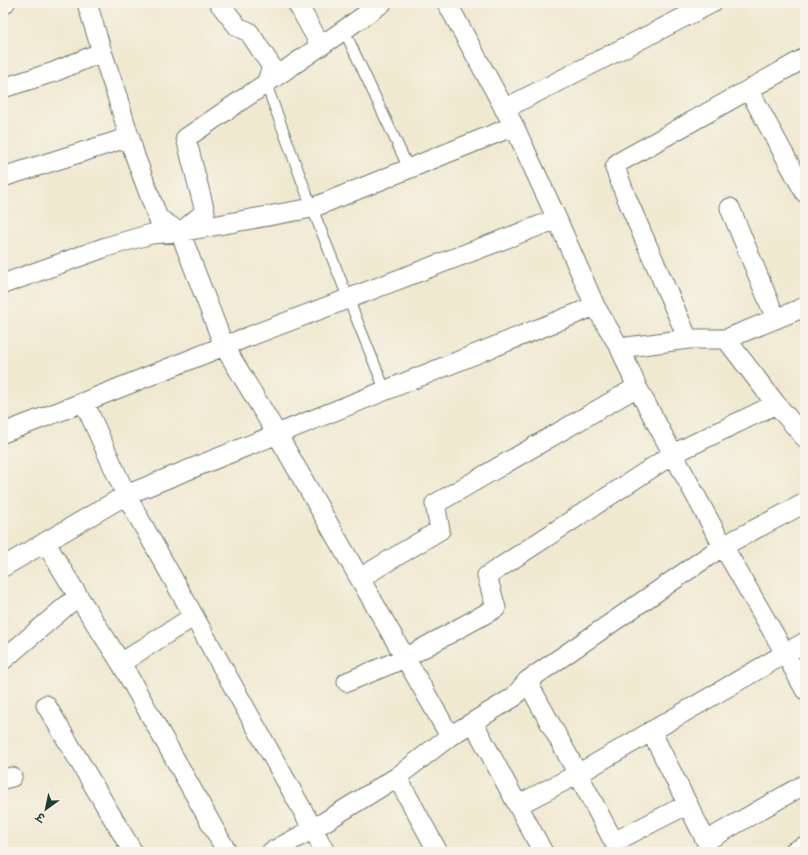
<svg xmlns="http://www.w3.org/2000/svg" width="808" height="855" font-family="'Architects Daughter','Playpen Sans Deva',sans-serif">
  <style>
    .lines { fill: none; stroke-linecap: round; stroke-linejoin: round }
    .lane-casing { stroke: #68796b; stroke-width: 12 }
    .street-casing { stroke: #68796b; stroke-width: 21 }
    .lane { stroke: #fff; stroke-width: 10 }
    .street { stroke: #fff; stroke-width: 19 }
  </style>
  <rect width="100%" height="100%" fill="#f7f3e8"/>
  <filter id="ink" filterUnits="userSpaceOnUse"><feTurbulence type="fractalNoise" baseFrequency=".025" numOctaves="2"/><feDisplacementMap in="SourceGraphic" scale="8" xChannelSelector="R" yChannelSelector="G"/><feConvolveMatrix kernelMatrix="1 2 1 2 8 2 1 2 1" color-interpolation-filters="sRGB"/></filter>
  <filter id="wash" filterUnits="userSpaceOnUse"><feTurbulence type="fractalNoise" baseFrequency=".012" numOctaves="4" result="noise"/><feDisplacementMap in="SourceGraphic" scale="16" xChannelSelector="R" yChannelSelector="G"/><feGaussianBlur stdDeviation="0.9" result="paint"/><feColorMatrix in="noise" values="0 0 0 0 0 0 0 0 0 0 0 0 0 0 0 0 0 1.4 0 .05"/><feComposite in="paint" operator="in"/></filter>
  <g filter="url(#wash)">
    <rect width="100%" height="100%" fill="#f1e8d0"/>
  </g>
  <g filter="url(#ink)">
    <g class="lines">
      <defs>
        <path id="lane" d="M 344,30 L 409,169
          M 266,84 L 312,208 L 385,390"/>
        <path id="street" d="M 87,3 L 102,52
          M 219,3 L 238,27 L 249,32 L 272,67 L 266,84
          M 297,3 L 321,46
          M 447,3 L 514,126 L 557,219 L 595,306 L 620,348 L 637,387 L 673,454 L 723,546 L 785,653 L 805,690
          M 3,5 L 5,3
          M 3,88 L 54,72 L 102,52 L 117,96 L 135,156 L 158,218 L 180,232 L 224,346 L 277,434 L 450,736
          M 749,90 L 805,193
          M 504,109 L 712,3
          M 3,177 L 130,137
          M 730,208 L 776,319
          M 182,231 L 205,212 L 186,138 L 344,30 L 382,3
          M 3,284 L 106,247 L 151,234 L 180,232 L 312,208 L 514,126
          M 688,339 L 627,199 L 615,168 L 618,163 L 805,58
          M 726,339 L 805,307
          M 620,348 L 688,339 L 726,339 L 776,404 L 805,438
          M 84,402 L 224,346 L 557,219
          M 3,433 L 84,402 L 126,495 L 313,829 L 325,852
          M 45,542 L 78,596
          M 3,567 L 126,495 L 595,306
          M 360,578 L 440,530 L 435,504 L 637,387
          M 3,660 L 78,596 L 121,663 L 227,852
          M 121,663 L 194,616
          M 527,681 L 578,774 L 805,642
          M 347,682 L 405,658 L 496,608 L 487,576 L 673,454 L 776,404
          M 46,705 L 133,852
          M 473,722 L 543,852
          M 651,731 L 706,841 L 805,784
          M 397,777 L 438,852
          M 3,779 L 12,777
          M 518,805 L 578,774 L 614,842 L 688,804
          M 271,852 L 313,829 L 397,777 L 450,736 L 514,697 L 527,681 L 723,546 L 805,503
          M 793,852 L 805,846"/>
      </defs>
      <!-- lane casing -->
      <use href="#lane" class="lane-casing"/>
      <!-- street casing -->
      <use href="#street" class="street-casing"/>
      <!-- lane -->
      <use href="#lane" class="lane"/>
      <!-- street -->
      <use href="#street" class="street"/>
    </g>
  </g>
  <!-- margin -->
  <rect width="808" height="855" fill="none" stroke="#f7f3e8" stroke-width="16"/>
  <!-- north arrow -->
  <g transform="translate(46 809) rotate(213)" stroke="#f7f3e8" stroke-width="3" paint-order="stroke">
  <path d="M0-3L7 15L0 10L-7 15Z" fill="#1f3d34"/>
  <text y="-6" font-size="11" font-weight="bold" text-anchor="middle" fill="#1f3d34">उ</text>
  </g>
</svg>
